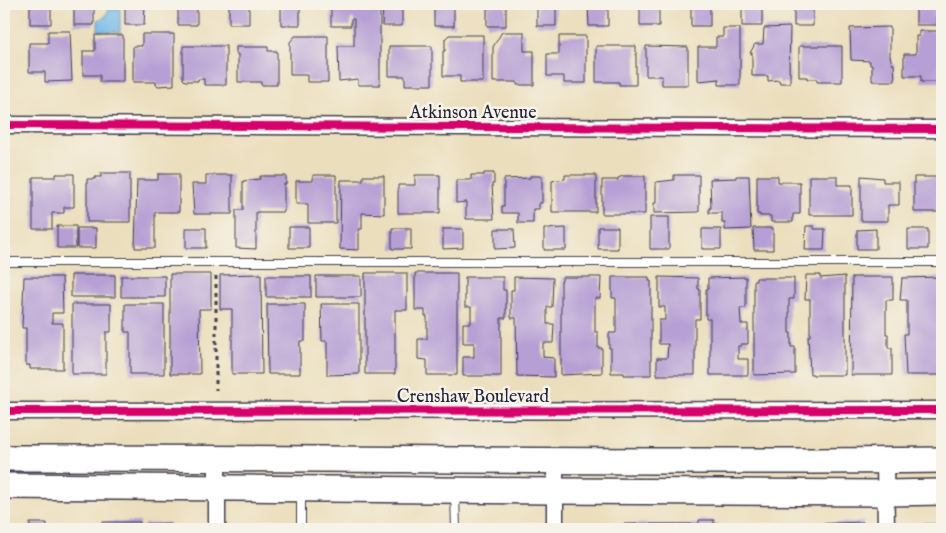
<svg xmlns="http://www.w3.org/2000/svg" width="946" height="533" font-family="'IM FELL English',serif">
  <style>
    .water { fill: #70b8e8; stroke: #496d92 }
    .building { fill: #b69fd4 }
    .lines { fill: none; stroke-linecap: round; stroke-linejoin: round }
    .lane-casing { stroke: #403e4e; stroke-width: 10 }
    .street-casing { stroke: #403e4e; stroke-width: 19 }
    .primary-casing { stroke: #403e4e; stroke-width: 28 }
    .path { stroke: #403e4e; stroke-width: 3; stroke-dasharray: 4 4; stroke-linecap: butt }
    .lane { stroke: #fff; stroke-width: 8 }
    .street { stroke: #fff; stroke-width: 16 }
    .primary { stroke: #fff; stroke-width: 25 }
    .cycleway-casing { stroke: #f7f3e8; stroke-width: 11 }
    .cycleway { stroke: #d6006c; stroke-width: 8 }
    .labels { text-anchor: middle; stroke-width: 5; stroke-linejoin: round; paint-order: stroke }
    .street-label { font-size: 18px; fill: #22223b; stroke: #f7f3e8 }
  </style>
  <rect width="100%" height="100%" fill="#f7f3e8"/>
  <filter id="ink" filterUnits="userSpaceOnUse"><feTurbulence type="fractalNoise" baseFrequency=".02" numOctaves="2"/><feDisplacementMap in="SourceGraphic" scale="10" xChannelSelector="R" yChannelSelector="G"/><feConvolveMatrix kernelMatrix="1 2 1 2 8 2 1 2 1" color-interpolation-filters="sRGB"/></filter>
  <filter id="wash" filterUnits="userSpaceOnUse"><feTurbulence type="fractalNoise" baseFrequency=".0096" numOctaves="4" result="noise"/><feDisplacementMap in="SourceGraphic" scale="20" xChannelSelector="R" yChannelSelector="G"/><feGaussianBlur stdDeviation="1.12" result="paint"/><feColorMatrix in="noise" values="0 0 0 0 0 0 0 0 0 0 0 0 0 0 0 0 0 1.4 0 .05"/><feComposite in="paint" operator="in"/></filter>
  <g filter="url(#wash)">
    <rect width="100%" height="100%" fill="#ebdebc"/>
    <!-- water -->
    <path class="water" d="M 120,8 L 120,32 L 98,31 L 98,20 L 105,17 L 109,9 Z"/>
    <g id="blocks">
      <!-- building -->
      <path class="building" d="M 30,4 L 51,4 L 51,24 L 30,24 Z
        M 74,4 L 94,4 L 94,25 L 74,25 Z
        M 125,4 L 145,4 L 144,25 L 125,25 Z
        M 178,4 L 197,4 L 197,25 L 178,25 Z
        M 281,4 L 300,4 L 300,25 L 281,25 Z
        M 434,4 L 454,5 L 454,26 L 434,26 Z
        M 229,5 L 249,5 L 249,24 L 229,24 Z
        M 383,5 L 402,5 L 402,26 L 382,26 Z
        M 487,5 L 506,5 L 506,26 L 487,26 Z
        M 537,5 L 556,5 L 556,26 L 537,26 Z
        M 588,5 L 608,5 L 608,26 L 589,26 Z
        M 640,5 L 659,6 L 659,26 L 640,26 Z
        M 691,5 L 710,5 L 710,26 L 691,26 Z
        M 794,5 L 813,5 L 813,26 L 794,26 Z
        M 742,6 L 762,6 L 762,26 L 742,26 Z
        M 916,6 L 937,6 L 937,25 L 916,25 Z
        M 380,7 L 380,85 L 358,85 L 358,79 L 339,81 L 338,46 L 354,46 L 354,19 L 351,19 L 351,26 L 331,26 L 331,8 Z
        M 790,27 L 789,72 L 790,72 L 790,83 L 780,83 L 779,80 L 768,81 L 768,76 L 752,76 L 752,53 L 750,53 L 755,44 L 763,44 L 764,28 Z
        M 890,27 L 890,56 L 892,64 L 894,64 L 895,81 L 872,81 L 872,65 L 870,65 L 870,61 L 851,60 L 850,28 Z
        M 723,28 L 740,28 L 740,85 L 719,85 L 719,79 L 699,81 L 698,79 L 698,47 L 716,47 L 716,37 L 723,37 Z
        M 48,31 L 70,31 L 72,81 L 45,82 L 45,72 L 29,72 L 29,43 L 48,43 Z
        M 919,31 L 942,31 L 942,82 L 921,82 L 921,76 L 904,76 L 904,54 L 916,54 L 916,36 L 919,36 Z
        M 502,32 L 524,32 L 524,51 L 534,51 L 534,85 L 517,85 L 517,82 L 493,82 L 493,47 Z
        M 142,34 L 174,34 L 174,85 L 159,86 L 156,85 L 156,82 L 133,82 L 133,46 L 142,46 Z
        M 95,35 L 123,35 L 123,82 L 100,82 L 100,75 L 83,75 L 83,51 L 95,51 Z
        M 449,35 L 483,35 L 483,82 L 460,82 L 460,76 L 443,76 L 443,51 L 445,51 L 445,39 Z
        M 295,36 L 328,36 L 328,82 L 307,82 L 307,75 L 290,75 L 290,42 Z
        M 559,36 L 586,36 L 586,83 L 564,83 L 564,76 L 547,76 L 547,54 L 559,54 Z
        M 183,46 L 226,46 L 226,85 L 204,85 L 204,79 L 198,79 L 198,81 L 185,81 L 183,79 Z
        M 389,46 L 432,46 L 432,85 L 405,85 L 405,76 L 389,76 Z
        M 596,46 L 636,46 L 636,85 L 619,85 L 619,82 L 596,82 Z
        M 646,46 L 688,47 L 688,85 L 662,85 L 662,76 L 646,76 Z
        M 799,46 L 842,46 L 842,82 L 817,82 L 817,79 L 807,79 L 807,77 L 799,77 Z
        M 236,47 L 268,47 L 268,51 L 277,51 L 277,85 L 261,85 L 261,82 L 238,82 L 238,54 L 236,54 Z
        M 101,173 L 130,173 L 130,222 L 87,222 L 87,179 L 95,179 L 95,177 L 101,177 Z
        M 484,173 L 494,173 L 494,184 L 492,184 L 494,219 L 466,219 L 466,202 L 456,203 L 456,180 L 471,180 L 471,175 L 484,175 Z
        M 56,174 L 74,174 L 74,207 L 64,207 L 64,213 L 52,213 L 52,229 L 33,229 L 33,177 L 56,177 Z
        M 158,174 L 179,174 L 179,212 L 155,212 L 155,248 L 135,248 L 137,180 L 158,180 Z
        M 206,175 L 232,175 L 232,214 L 194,214 L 192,184 L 206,184 Z
        M 313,175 L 336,175 L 336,223 L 308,223 L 308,204 L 296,204 L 296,181 L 313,181 Z
        M 415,175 L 440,175 L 440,213 L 398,213 L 398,185 L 415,185 Z
        M 565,175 L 596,175 L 596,212 L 552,212 L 552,181 L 565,179 Z
        M 674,175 L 699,175 L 699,212 L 654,213 L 654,203 L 656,203 L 656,182 L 674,180 Z
        M 260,176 L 286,176 L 286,184 L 284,184 L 284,212 L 256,212 L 256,249 L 236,248 L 236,210 L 243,210 L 243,181 L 260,179 Z
        M 363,176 L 384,176 L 384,214 L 362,213 L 362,229 L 359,229 L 359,250 L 340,249 L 341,180 L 363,180 Z
        M 530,176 L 542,176 L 542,203 L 539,203 L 539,209 L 533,209 L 533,223 L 518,223 L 518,213 L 502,213 L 502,206 L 504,206 L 504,179 L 530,178 Z
        M 623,176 L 645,176 L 645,214 L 602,214 L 602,180 L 618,180 L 618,178 Z
        M 736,176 L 749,176 L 751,229 L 725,230 L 725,223 L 722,223 L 722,213 L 709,213 L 709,208 L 711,208 L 710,179 L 736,178 Z
        M 757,176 L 778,176 L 778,182 L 800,182 L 800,214 L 793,214 L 793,222 L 771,222 L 771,216 L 760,216 L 760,214 L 757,214 Z
        M 809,176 L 837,176 L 837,185 L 852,185 L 852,215 L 809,215 Z
        M 861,176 L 883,178 L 883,182 L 899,182 L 899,205 L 888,205 L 888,221 L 861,221 Z
        M 914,177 L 938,177 L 938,179 L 942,179 L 942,212 L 914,212 Z
        M 650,217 L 669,217 L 669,249 L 650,249 Z
        M 57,226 L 76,226 L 76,248 L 57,248 Z
        M 806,226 L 814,226 L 814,229 L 825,229 L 824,250 L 805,250 Z
        M 289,227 L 309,227 L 309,248 L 289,248 Z
        M 598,227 L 618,227 L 618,249 L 598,249 Z
        M 77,228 L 96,228 L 96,248 L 77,248 Z
        M 186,228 L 206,228 L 206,248 L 186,248 Z
        M 392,228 L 411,228 L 411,249 L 392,249 Z
        M 566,228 L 566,250 L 544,250 L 544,229 Z
        M 753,228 L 773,228 L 773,250 L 754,250 Z
        M 443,229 L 463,229 L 463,248 L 443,249 Z
        M 495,229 L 514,229 L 515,248 L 495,249 Z
        M 702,229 L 721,229 L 721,249 L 702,249 Z
        M 876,229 L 876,249 L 857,249 L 857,230 Z
        M 908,229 L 928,229 L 928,249 L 908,249 Z
        M 365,273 L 407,273 L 407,310 L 395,310 L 395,374 L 365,374 Z
        M 415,273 L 457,273 L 457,375 L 427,375 L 427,360 L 418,359 L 418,339 L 427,339 L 427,316 L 425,316 L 425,310 L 415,310 Z
        M 170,274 L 211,274 L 211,309 L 199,309 L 200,374 L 170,374 Z
        M 261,274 L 262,374 L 232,374 L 232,309 L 220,309 L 220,275 Z
        M 71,275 L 115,275 L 115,297 L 71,297 Z
        M 806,275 L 820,275 L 820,278 L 845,276 L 845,375 L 813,375 L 813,374 L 810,374 L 808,336 L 810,336 L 810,299 L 805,299 Z
        M 121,276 L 165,276 L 165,297 L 121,297 Z
        M 266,276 L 311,276 L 311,297 L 266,297 Z
        M 316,276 L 361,276 L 361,297 L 316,297 Z
        M 24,277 L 62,277 L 63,313 L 52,313 L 52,323 L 63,323 L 63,369 L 30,369 L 30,365 L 26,365 L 26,328 L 22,328 Z
        M 465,277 L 503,277 L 503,290 L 506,290 L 506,318 L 501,318 L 501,376 L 463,376 L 463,357 L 474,357 L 474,343 L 463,343 L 463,323 L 471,323 L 471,307 L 465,307 Z
        M 514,277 L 553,278 L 552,307 L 547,307 L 547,324 L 554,324 L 553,343 L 543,343 L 543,357 L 554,358 L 554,377 L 517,376 L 516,318 L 511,318 L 511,290 L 514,290 Z
        M 562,277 L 601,277 L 600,298 L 595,298 L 595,332 L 598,332 L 598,348 L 602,348 L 602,373 L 561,375 L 561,281 L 562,281 Z
        M 612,277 L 649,277 L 649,281 L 651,281 L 651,375 L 624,375 L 624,373 L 611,373 L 611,348 L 609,348 L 609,333 L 616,333 L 616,298 L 612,298 Z
        M 659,277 L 698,278 L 698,289 L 700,289 L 700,319 L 695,319 L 695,375 L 657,375 L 657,358 L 667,358 L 668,344 L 659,344 L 659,320 L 665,320 L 665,307 L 659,307 Z
        M 746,277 L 746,308 L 740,308 L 741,324 L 748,324 L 748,344 L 741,344 L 741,346 L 738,346 L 738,359 L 748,359 L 748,375 L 710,375 L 710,319 L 706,319 L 706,289 L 708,289 L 708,278 Z
        M 852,277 L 893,277 L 893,300 L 886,300 L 886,334 L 888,334 L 888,348 L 892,348 L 892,375 L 851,375 Z
        M 941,277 L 941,375 L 906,375 L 904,334 L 907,334 L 907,300 L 900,300 L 902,278 Z
        M 756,278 L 794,278 L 794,299 L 789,299 L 789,333 L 791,333 L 791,347 L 795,347 L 795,374 L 754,375 L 754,281 L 756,281 Z
        M 72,304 L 111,304 L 111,332 L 106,332 L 106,374 L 72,374 Z
        M 125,304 L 164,304 L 164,374 L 130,374 L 130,332 L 125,332 Z
        M 267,304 L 305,304 L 305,341 L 300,341 L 300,374 L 268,374 Z
        M 321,304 L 359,304 L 359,374 L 327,375 L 327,341 L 322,341 Z
        M 699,520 L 714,520 L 714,524 L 719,524 L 719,529 L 624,529 L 624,524 L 699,524 Z
        M 102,522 L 140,522 L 140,529 L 102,529 Z
        M 863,522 L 863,529 L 786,529 L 786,525 Z
        M 30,523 L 47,523 L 47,529 L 30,529 Z
        M 170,523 L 170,529 L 144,529 L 144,524 Z
        M 924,524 L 942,524 L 942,529 L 924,529 Z"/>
    </g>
  </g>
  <g filter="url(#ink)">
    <use href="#blocks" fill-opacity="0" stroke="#403e4e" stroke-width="1"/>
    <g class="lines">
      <defs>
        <path id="lane" d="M 4,262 L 942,262
          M 455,494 L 456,529
          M 301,529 L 301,491"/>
        <path id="street" d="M 4,125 L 942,129
          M 4,411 L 942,410
          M 217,458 L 217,529
          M 885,461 L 886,529
          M 555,529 L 555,461"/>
        <path id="primary" d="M 4,458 C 317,457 629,464 942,460
          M 4,486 L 555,491 L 886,493 L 942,492"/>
      </defs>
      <!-- lane casing -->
      <use href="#lane" class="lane-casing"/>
      <!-- street casing -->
      <use href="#street" class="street-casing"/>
      <!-- primary casing -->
      <use href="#primary" class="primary-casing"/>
      <!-- path -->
      <path class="path" d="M 216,276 L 216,390"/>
      <!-- lane -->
      <use href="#lane" class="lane"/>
      <!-- street -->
      <use href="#street" class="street"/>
      <!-- primary -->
      <use href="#primary" class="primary"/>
      <defs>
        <path id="cycleway" d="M 4,125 L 942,129
          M 4,411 L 942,410"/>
      </defs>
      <!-- cycleway casing -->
      <use href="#cycleway" class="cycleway-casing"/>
      <!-- cycleway -->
      <use href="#cycleway" class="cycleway"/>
    </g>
  </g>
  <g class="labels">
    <!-- street labels -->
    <g class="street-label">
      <text x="473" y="118">Atkinson Avenue</text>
      <text x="473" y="402">Crenshaw Boulevard</text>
    </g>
  </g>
  <!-- margin -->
  <rect width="946" height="533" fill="none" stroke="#f7f3e8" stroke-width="20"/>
</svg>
